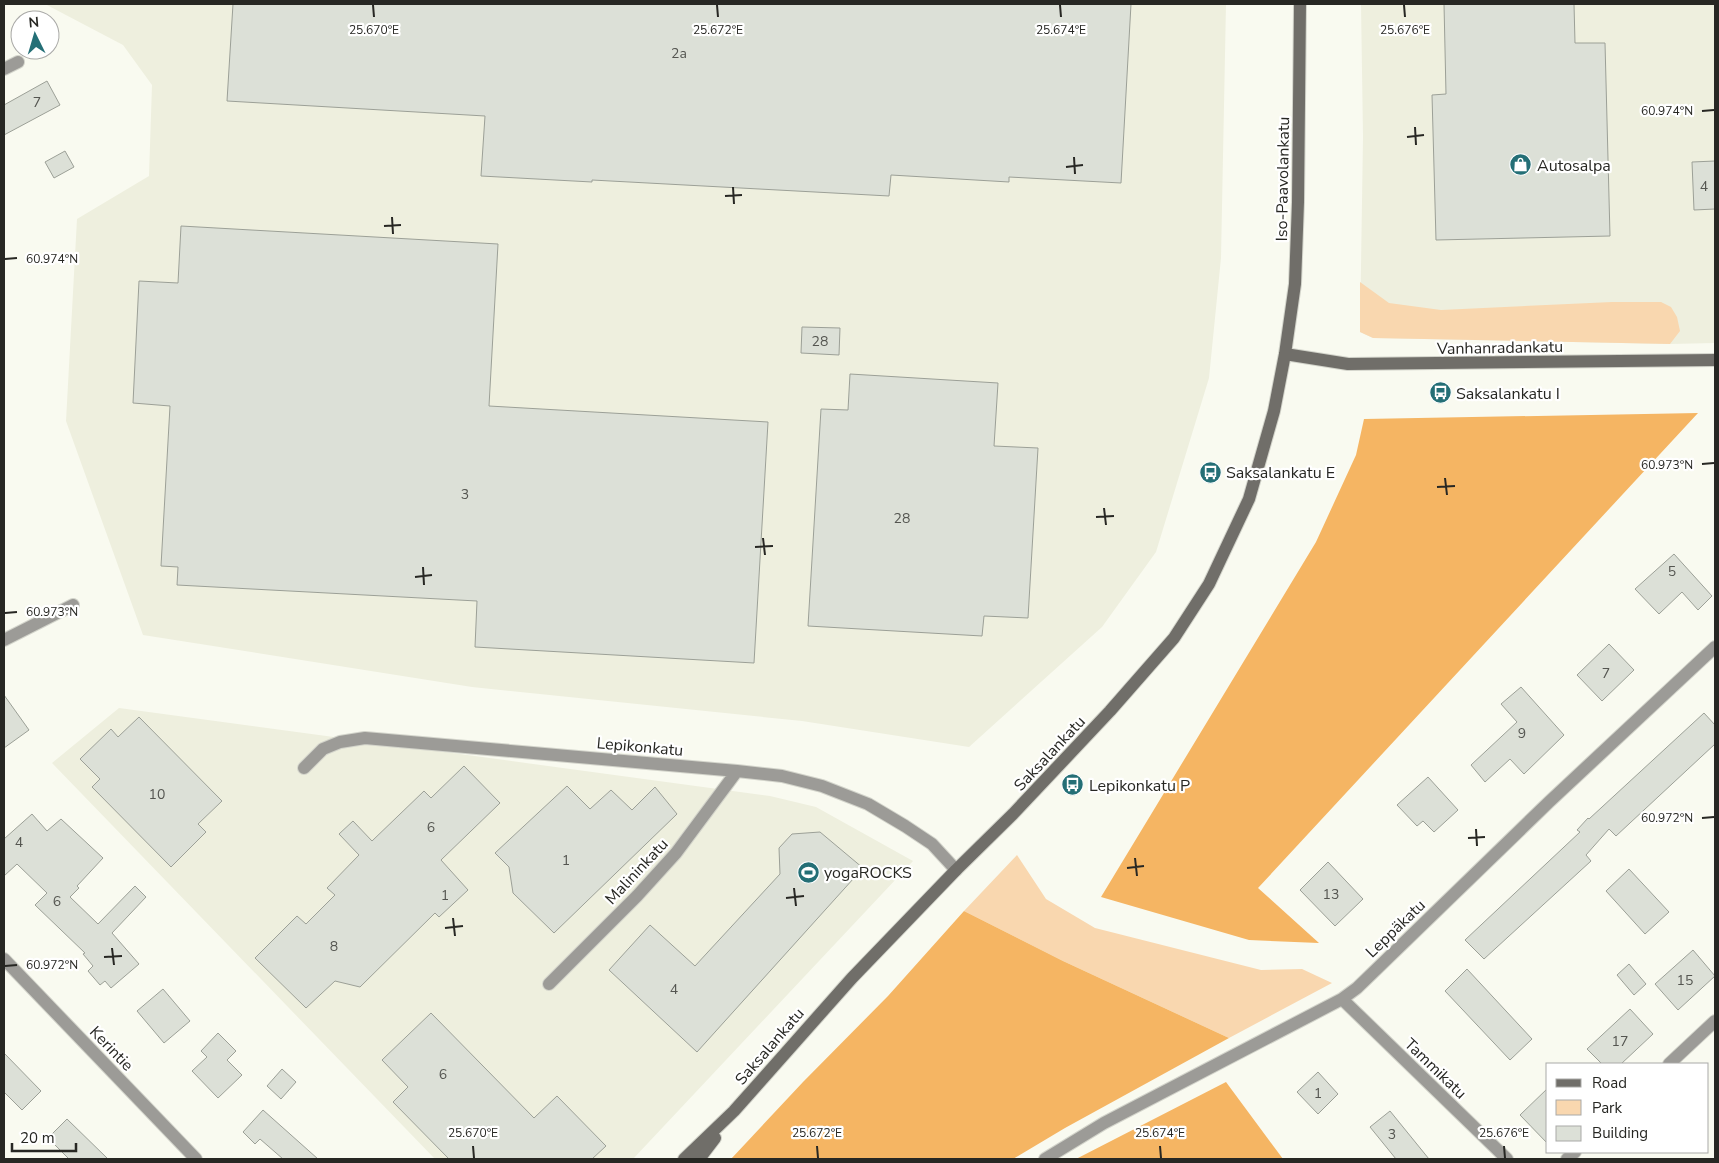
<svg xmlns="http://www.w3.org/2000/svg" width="1719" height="1163" font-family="'Nunito Sans',sans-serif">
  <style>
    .built { fill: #eeefde }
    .green { fill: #f9d7af }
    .forest { fill: #f5b563 }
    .building { fill: #dce0d7; stroke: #9ca097 }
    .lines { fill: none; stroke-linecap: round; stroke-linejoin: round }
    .street-casing { stroke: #d3d4cb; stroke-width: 14 }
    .secondary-casing { stroke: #d3d4cb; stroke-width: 14 }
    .street { stroke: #9c9b97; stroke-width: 12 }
    .secondary { stroke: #706e69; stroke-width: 12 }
    .ticks { fill: none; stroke: #272723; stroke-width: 2 }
    .labels { text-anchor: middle; stroke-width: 4.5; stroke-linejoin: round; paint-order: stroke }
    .number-label { font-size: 14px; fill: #545550 }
    .poi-label { font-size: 16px; fill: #272723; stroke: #fff; text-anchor: start }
    .street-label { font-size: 16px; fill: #272723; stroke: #fff }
    .ticks-label { font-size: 12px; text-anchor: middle; fill: #272723; stroke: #fff; stroke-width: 4.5; stroke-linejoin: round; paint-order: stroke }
  </style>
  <rect width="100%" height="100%" fill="#f9faf0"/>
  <!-- built -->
  <path class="built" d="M 45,4 L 1226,4 L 1221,258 L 1209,378 L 1156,552 L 1102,627 L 969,747 L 802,721 L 472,687 L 143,635 L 66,421 L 77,219 L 149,176 L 152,85 L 123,45 Z
    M 1361,4 L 1715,4 L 1715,343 L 1670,344 L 1373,338 L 1360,332 L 1363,137 Z
    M 119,708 L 770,796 L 816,807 L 913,861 L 633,1159 L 435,1159 L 52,763 Z"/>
  <!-- green -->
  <path class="green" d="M 1360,282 L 1389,303 L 1441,310 L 1612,302 L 1661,302 L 1671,307 L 1677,317 L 1680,331 L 1670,344 L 1373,338 L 1360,332 Z
    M 1017,855 L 1046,899 L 1095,928 L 1261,970 L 1302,969 L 1332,983 L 1229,1038 L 1063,961 L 964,911 Z"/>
  <!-- forest -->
  <path class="forest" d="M 1698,413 L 1258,888 L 1319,943 L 1249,940 L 1101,897 L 1316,542 L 1356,455 L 1364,419 Z
    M 964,911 L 1063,961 L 1229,1038 L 1065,1128 L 1013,1159 L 731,1159 L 803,1082 L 888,996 Z
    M 1226,1082 L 1283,1159 L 1076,1159 Z"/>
  <!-- building -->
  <path class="building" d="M 233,4 L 1131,4 L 1121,183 L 1009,177 L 1009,182 L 891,175 L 889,196 L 592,180 L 592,182 L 481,176 L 485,116 L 227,101 Z
    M 1444,4 L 1574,4 L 1575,43 L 1605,43 L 1610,236 L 1436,240 L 1432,95 L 1446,94 Z
    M 47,81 L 60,105 L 4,135 L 4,105 Z
    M 65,151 L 74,167 L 54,178 L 45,162 Z
    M 1715,161 L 1715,209 L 1694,210 L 1692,162 Z
    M 181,226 L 498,244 L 489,406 L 768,422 L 754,663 L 475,647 L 477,601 L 177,585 L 178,567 L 161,566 L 170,406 L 133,403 L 139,281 L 178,283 Z
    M 802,327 L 840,328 L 839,355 L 801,353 Z
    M 850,374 L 998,383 L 994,446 L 1038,448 L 1028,618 L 984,616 L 982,636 L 808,626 L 821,409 L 848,410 Z
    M 1674,554 L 1712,596 L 1698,610 L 1682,592 L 1659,614 L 1635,589 Z
    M 1609,644 L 1634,670 L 1602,701 L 1577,675 Z
    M 1521,687 L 1564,735 L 1524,774 L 1510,759 L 1485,782 L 1471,765 L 1517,722 L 1501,704 Z
    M 4,695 L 29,730 L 4,748 Z
    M 1704,713 L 1715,725 L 1715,744 L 1616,836 L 1609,829 L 1586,855 L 1591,861 L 1484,959 L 1465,940 L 1580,832 L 1577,830 L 1588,818 L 1589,819 Z
    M 139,717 L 222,801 L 198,824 L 206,832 L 171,867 L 92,787 L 100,779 L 80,759 L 111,729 L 118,737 Z
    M 464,766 L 500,803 L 441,860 L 468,890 L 439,917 L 435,913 L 360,987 L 335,981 L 306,1008 L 255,958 L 297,916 L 306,924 L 335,895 L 327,888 L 359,855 L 339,834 L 353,821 L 372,841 L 424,791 L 431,798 Z
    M 1428,777 L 1458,810 L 1434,832 L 1423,821 L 1417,826 L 1397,805 Z
    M 567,786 L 590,809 L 611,790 L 632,810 L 655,787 L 677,814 L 554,933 L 513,893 L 509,867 L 495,853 Z
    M 32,814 L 47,831 L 61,819 L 103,858 L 77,886 L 79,888 L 70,897 L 98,924 L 135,886 L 146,897 L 112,933 L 139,964 L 111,988 L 105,981 L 100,985 L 88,971 L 93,966 L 83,954 L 85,953 L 35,905 L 47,893 L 17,864 L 4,876 L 4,839 Z
    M 820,832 L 863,868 L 697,1052 L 609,970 L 650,925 L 695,966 L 780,874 L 779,848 L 792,834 Z
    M 1328,862 L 1363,899 L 1335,926 L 1300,890 Z
    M 1629,869 L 1669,912 L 1645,934 L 1606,891 Z
    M 1693,950 L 1715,976 L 1678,1010 L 1655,984 Z
    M 1629,964 L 1646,984 L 1634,995 L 1617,975 Z
    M 1467,969 L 1532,1039 L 1510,1060 L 1445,991 Z
    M 163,989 L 190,1021 L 164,1043 L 137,1011 Z
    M 1630,1009 L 1653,1034 L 1621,1064 L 1602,1064 L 1587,1049 Z
    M 431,1013 L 534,1118 L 557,1096 L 606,1146 L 592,1159 L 449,1159 L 393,1102 L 408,1087 L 382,1060 Z
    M 218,1033 L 236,1051 L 227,1060 L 242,1075 L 218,1098 L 192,1071 L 207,1057 L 201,1051 Z
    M 4,1053 L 41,1091 L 22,1110 L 4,1092 Z
    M 282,1069 L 296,1082 L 281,1099 L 267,1086 Z
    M 1318,1072 L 1338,1094 L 1318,1114 L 1297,1092 Z
    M 1548,1088 L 1548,1144 L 1520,1115 Z
    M 263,1110 L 318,1159 L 283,1159 L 260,1139 L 255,1144 L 243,1132 Z
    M 1390,1111 L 1429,1159 L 1396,1159 L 1370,1127 Z
    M 67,1119 L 108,1159 L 69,1159 L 48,1138 Z"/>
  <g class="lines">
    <defs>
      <path id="street" d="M 4,69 L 18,62
        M 4,640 L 73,605
        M 304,768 L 323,749 L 340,742 L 365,738 L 737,771 L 782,776 L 822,786 L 868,804 L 905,826 L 932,844 L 956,870
        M 4,959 L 196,1159
        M 549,984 L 637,896 L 676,853 L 737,771
        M 1342,999 L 1507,1159
        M 1669,1064 L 1715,1021
        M 1045,1159 L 1104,1123 L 1342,999 L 1357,988 L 1549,802 L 1715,647
        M 1567,1159 L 1575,1152"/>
      <path id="secondary" d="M 1285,354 L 1348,364 L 1715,360
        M 684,1159 L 734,1111 L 852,978 L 956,870 L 1013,814 L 1110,711 L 1174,638 L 1209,584 L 1249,499 L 1274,411 L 1285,354 L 1295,284 L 1298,202 L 1300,4
        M 699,1159 L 715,1138"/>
    </defs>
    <!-- street casing -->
    <use href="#street" class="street-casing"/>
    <!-- secondary casing -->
    <use href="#secondary" class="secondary-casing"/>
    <!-- street -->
    <use href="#street" class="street"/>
    <!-- secondary -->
    <use href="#secondary" class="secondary"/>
  </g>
  <!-- ticks -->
  <path class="ticks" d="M 373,5 L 374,17M 717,5 L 718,17M 1060,5 L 1061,17M 1404,5 L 1405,17M 1702,111 L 1714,110M 1415,127 L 1416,145M 1407,137 L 1424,135M 1074,157 L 1075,174M 1066,167 L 1083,165M 733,187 L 734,204M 725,196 L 742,195M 392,217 L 393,234M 384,226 L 401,225M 5,259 L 17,258M 1702,464 L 1714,463M 1445,478 L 1447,495M 1437,487 L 1455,486M 1104,508 L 1106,525M 1096,517 L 1114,516M 763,538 L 765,555M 755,547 L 773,546M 423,567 L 424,585M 415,577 L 432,575M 5,613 L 17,612M 1702,818 L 1714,817M 1476,829 L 1477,846M 1468,838 L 1485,837M 1135,858 L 1137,876M 1127,868 L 1144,866M 794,888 L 796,906M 786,898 L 804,896M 453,918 L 455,936M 445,928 L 463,926M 112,948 L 114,965M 104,957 L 122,956M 5,966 L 17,965M 473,1146 L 474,1158M 817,1146 L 818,1158M 1160,1146 L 1161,1158M 1504,1146 L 1505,1158"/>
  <!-- icons -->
  <defs>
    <symbol id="shop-disc" viewBox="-11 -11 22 22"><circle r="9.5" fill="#246f76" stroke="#fff"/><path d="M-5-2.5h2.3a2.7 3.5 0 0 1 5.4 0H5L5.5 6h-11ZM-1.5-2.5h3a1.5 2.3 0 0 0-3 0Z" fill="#fff"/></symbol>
    <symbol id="bus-disc" viewBox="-11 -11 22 22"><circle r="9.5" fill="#246f76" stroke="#fff"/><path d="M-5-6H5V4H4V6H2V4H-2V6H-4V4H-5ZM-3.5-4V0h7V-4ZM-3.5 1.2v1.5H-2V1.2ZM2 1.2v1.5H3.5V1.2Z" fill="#fff"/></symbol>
    <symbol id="stadium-disc" viewBox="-11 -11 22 22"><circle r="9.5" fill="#246f76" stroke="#fff"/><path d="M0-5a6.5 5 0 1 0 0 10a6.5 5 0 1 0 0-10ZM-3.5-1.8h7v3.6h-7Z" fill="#fff"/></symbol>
  </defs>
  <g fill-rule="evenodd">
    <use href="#shop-disc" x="1508" y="152" width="25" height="25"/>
    <use href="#bus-disc" x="1428" y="380" width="25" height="25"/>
    <use href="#bus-disc" x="1198" y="460" width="25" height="25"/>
    <use href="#bus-disc" x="1060" y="772" width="25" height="25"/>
    <use href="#stadium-disc" x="796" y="860" width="25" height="25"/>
  </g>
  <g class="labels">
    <!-- number labels -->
    <g class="number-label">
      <text x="679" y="58">2a</text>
      <text x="37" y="107">7</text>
      <text x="1704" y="191">4</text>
      <text x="820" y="346">28</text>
      <text x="465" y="499">3</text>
      <text x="902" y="523">28</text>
      <text x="1672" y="576">5</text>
      <text x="1606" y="678">7</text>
      <text x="1522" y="738">9</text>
      <text x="157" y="799">10</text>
      <text x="431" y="832">6</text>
      <text x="19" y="847">4</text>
      <text x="566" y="865">1</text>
      <text x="1331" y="899">13</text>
      <text x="445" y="900">1</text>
      <text x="57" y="906">6</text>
      <text x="334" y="951">8</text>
      <text x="1685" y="985">15</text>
      <text x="674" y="994">4</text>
      <text x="1620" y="1046">17</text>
      <text x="443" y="1079">6</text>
      <text x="1318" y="1098">1</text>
      <text x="1392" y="1139">3</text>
    </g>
    <!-- poi labels -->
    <g class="poi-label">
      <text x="1537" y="171">Autosalpa</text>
      <text x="1456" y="399">Saksalankatu I</text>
      <text x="1226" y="478">Saksalankatu E</text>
      <text x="1089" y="791">Lepikonkatu P</text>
      <text x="824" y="878">yogaROCKS</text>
    </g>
    <!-- street labels -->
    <g class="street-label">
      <text transform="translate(1282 179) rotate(-89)" y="6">Iso-Paavolankatu</text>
      <text transform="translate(1500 347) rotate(-1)" y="6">Vanhanradankatu</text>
      <text transform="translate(640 746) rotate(5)" y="6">Lepikonkatu</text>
      <text transform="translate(1049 753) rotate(-47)" y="6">Saksalankatu</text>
      <text transform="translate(636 871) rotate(-47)" y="6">Malininkatu</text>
      <text transform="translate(1395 928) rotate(-44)" y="6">Leppäkatu</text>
      <text transform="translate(769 1046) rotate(-49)" y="6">Saksalankatu</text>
      <text transform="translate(112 1048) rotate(46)" y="6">Kerintie</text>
      <text transform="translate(1436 1068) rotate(44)" y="6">Tammikatu</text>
    </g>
  </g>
  <g class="ticks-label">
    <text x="374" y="34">25.670°E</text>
    <text x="718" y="34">25.672°E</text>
    <text x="1061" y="34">25.674°E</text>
    <text x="1405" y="34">25.676°E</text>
    <text x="1667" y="115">60.974°N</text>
    <text x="52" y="263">60.974°N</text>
    <text x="1667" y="469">60.973°N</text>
    <text x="52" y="616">60.973°N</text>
    <text x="1667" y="822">60.972°N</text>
    <text x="52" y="969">60.972°N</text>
    <text x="473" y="1137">25.670°E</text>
    <text x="817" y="1137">25.672°E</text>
    <text x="1160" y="1137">25.674°E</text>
    <text x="1504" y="1137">25.676°E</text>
  </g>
  <!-- border -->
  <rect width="1719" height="1163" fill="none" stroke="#272723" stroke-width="10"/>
  <!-- legend -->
  <rect x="1546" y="1063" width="162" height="90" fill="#ffffff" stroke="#a9a9a7"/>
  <rect x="1556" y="1079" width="25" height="8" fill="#706e69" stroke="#a9a9a7"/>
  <text x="1592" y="1088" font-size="15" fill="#272723">Road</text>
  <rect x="1556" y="1100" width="25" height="15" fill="#f9d7af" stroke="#a9a9a7"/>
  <text x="1592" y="1113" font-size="15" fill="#272723">Park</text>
  <rect x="1556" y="1126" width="25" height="15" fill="#dce0d7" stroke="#a9a9a7"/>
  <text x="1592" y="1138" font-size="15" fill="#272723">Building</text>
  <!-- north arrow -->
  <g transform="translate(35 35) rotate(355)"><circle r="24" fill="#ffffff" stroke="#a9a9a7"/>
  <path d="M0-4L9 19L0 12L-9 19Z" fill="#246f76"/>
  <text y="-8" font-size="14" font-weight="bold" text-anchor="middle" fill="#272723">N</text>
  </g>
  <!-- scale -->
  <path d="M12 1143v8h64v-8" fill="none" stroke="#272723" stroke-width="2.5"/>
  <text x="20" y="1143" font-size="15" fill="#272723" stroke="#ffffff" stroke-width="4" paint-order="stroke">20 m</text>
</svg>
